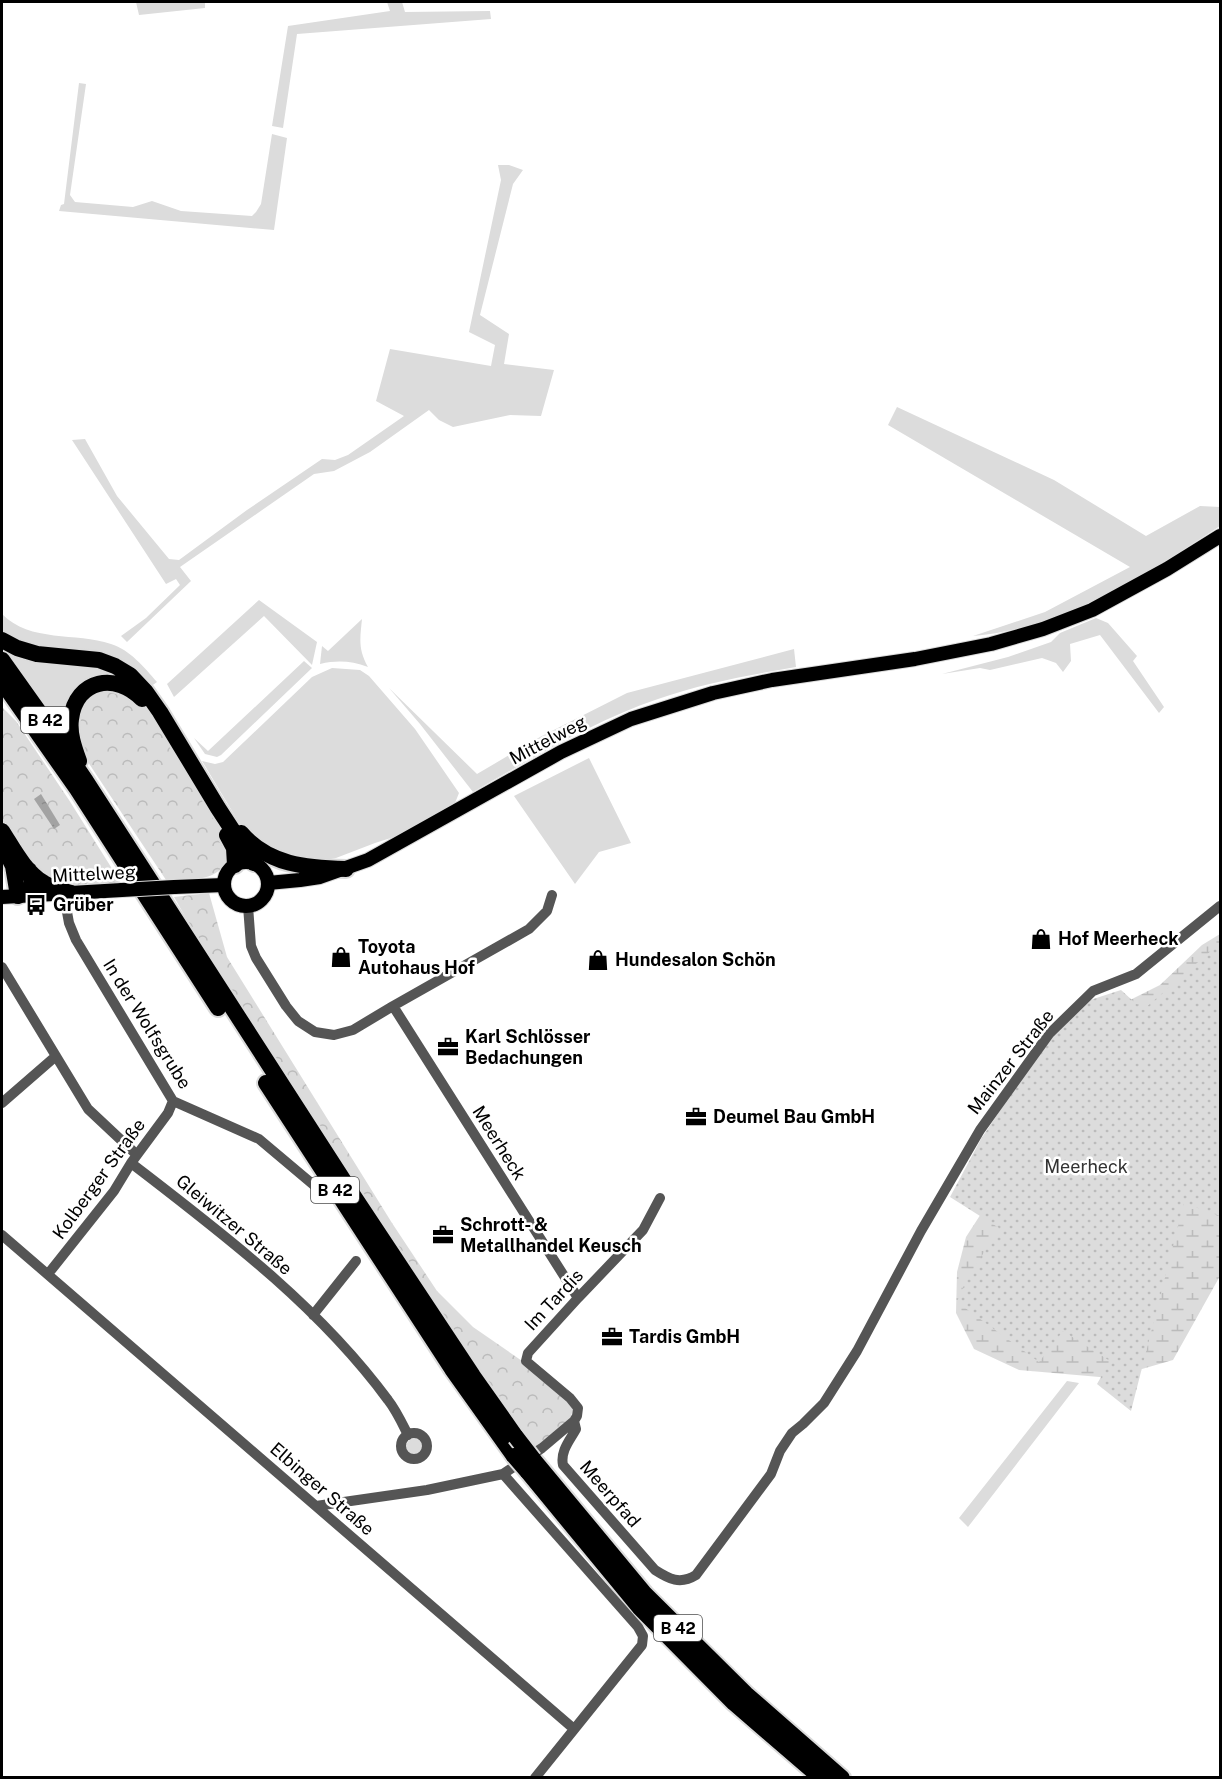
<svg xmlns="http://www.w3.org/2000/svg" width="1222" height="1779" font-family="'Public Sans',sans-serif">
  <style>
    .grass { fill: #dcdcdc }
    .forest { fill: url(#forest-crowns) }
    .wetland { fill: url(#wetland-marsh) }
    .park { fill: url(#park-dots) }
    .water { fill: url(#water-ripples) }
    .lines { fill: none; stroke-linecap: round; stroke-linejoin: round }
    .major-casing { stroke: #dbdbdb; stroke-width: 16 }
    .highway-casing { stroke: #dbdbdb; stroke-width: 20 }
    .minor { stroke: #555; stroke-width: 10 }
    .major { stroke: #000; stroke-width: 14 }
    .highway { stroke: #000; stroke-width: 16 }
    .major-bridge-casing { stroke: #dbdbdb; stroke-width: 16; stroke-linecap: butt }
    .highway-bridge-casing { stroke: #dbdbdb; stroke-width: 20; stroke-linecap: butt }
    .major-bridge { stroke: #000; stroke-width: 14 }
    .highway-bridge { stroke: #000; stroke-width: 16 }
    .labels { text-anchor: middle; stroke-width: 5; stroke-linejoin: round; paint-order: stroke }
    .shield { fill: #fff; stroke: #4c4c4c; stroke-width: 1.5 }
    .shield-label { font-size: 16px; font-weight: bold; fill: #000 }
    .street-label { font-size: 18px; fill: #000; stroke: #fff }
    .poi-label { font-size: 18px; font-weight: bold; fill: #000; stroke: #fff; text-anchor: start }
    .park-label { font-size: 18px; fill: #333; stroke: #fff }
  </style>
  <defs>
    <pattern id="forest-crowns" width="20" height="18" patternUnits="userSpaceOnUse" patternTransform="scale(1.5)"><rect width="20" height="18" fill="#dcdcdc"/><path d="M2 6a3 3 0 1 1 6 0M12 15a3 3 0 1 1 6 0" fill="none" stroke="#bbb"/></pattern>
    <pattern id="wetland-marsh" width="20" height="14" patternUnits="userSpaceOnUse" patternTransform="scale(1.5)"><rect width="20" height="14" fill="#dcdcdc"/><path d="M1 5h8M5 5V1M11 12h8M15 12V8" fill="none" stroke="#bbb"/></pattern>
    <pattern id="park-dots" width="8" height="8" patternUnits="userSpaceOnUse" patternTransform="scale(1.5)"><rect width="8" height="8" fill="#dcdcdc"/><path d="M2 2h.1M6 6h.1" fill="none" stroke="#bbb" stroke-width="1.8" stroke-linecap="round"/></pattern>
    <pattern id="water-ripples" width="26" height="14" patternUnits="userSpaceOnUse" patternTransform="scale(1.5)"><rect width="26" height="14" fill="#a3a3a3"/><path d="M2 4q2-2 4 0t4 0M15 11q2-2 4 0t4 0" fill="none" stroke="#8b8b8b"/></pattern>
  </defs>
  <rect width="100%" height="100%" fill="#fff"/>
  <!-- grass -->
  <path class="grass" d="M 136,2 L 205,2 L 205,8 L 139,15 Z
    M 387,2 L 402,2 L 405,12 L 490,11 L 491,19 L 297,34 L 283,128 L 272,126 L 288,26 L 390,11 Z
    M 79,83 L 86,84 L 70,195 L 75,202 L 133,207 L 152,201 L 181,211 L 252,216 L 256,212 L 261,204 L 272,134 L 287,138 L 274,230 L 59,211 L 61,205 L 64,204 Z
    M 498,165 L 509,165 L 523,170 L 513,184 L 480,315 L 509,334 L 504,364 L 554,370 L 541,416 L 510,415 L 453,427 L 439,420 L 429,410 L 370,452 L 334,471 L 314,474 L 180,567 L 191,581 L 127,642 L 121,636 L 146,618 L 180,585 L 176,579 L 166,584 L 72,440 L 85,439 L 117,496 L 169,559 L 179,560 L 247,510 L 322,459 L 335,460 L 348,455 L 404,416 L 376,401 L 390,349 L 491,366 L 495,345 L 469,332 L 501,180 Z
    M 897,407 L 1054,480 L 1146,536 L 1200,506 L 1220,507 L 1220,526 C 1145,575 1064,628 973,636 L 1045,612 L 1130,567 L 888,425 Z
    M 259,600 L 317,642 L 312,665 L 264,616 L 174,697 L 167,684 Z
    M 2,614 C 30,643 76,632 111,644 C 130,650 144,667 157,682 L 150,687 L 22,642 L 2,630 Z
    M 1096,618 L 1108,623 L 1137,656 L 1133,661 L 1164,707 L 1159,713 L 1100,635 L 1070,644 L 1071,661 L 1063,672 L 1056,663 L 1042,658 L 990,670 L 980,668 L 942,674 L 1008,657 L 1051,642 L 1060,633 Z
    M 362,619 C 360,639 358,649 368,667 C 351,661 338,660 320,664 L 322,646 L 328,651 Z
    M 6,649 L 89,665 L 120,675 L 66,735 Z
    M 794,649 L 796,667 C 750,675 703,683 658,699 C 593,721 533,758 473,792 L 420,724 L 389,688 L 477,774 L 540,737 L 627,693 Z
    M 304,661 L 312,668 L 221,755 L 217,757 L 205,754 L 194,738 L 208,751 Z
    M 332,668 L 360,670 L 369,676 L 415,729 L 459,793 L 455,803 L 394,837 L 375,843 L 336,858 L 318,861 L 275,851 L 248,832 L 238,821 L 202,761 L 215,764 L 223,762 L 312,677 Z
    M 589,758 L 631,843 L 599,852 L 575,884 L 514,796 Z
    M 1067,1381 L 1079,1383 L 968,1527 L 959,1518 Z
    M406 1447a9 9 0 1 1 18 0a9 9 0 1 1-18 0Z"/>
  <!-- forest -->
  <path class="forest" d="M 98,689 L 116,689 L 140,703 L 148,711 L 223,833 L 228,861 C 214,883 189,879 166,880 L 86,759 L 78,740 L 79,708 Z
    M 2,707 L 16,721 L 69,800 L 121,883 L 85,886 L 57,884 L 46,879 L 2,827 Z
    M 209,893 L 227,957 L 392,1223 L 437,1291 L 473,1327 L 525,1363 L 573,1406 L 571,1419 L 533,1449 L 513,1423 L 223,983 L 174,897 Z"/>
  <!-- wetland -->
  <path class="wetland" d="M 1220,934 L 1220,1276 L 1173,1360 L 1111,1378 L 1019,1370 L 974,1349 L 956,1313 L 957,1272 L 966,1237 L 1114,1008 L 1160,985 L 1202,945 Z"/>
  <!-- park -->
  <path class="park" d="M 1220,943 L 1220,1216 L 1184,1203 L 1131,1411 L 1097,1384 L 1110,1361 L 1063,1331 L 1039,1362 L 957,1302 L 965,1283 L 999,1228 L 950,1197 L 981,1139 L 1019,1082 L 1059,1028 L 1084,1002 L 1121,990 L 1143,1010 Z"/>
  <!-- water -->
  <path class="water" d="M 41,794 L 60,825 L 54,829 L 34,799 Z"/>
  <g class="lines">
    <defs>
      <path id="major" d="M224 884a22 22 0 1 1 44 0a22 22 0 1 1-44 0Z
        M 268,883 L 300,880 L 320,877 L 368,860 L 561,752 L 631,719 L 713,693 L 772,680 L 915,659 L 991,644 L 1043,629 L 1092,610 L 1167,569 L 1220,536
        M 174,887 L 224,885
        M 2,897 L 122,890"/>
      <path id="highway" d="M 2,640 L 17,648 L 37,654 L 99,660 L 115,666 L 130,675 L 146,692 L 160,712 L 218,808 L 254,863
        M 2,660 L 39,712 L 86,781 L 355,1198 L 473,1376 L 516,1437
        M 2,682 L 77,789 L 218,1008
        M 79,761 C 74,747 69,733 71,719 C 76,679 116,672 142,699
        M 2,831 C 13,848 25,872 44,883 C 52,888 61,890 71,893
        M 241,833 C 268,865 307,868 346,869
        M 227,835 L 234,848 L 235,865
        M 4,848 L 13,866 L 18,896
        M 29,870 L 32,881 L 31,895
        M 266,1083 L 452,1369 L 514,1456
        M 533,1459 L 645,1594 L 746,1694 L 842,1778
        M 527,1471 L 639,1607 L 734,1703 L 821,1778"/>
    </defs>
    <!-- major casing -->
    <use href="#major" class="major-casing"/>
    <!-- highway casing -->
    <use href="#highway" class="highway-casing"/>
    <!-- minor -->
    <path class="minor" d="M 248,906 L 251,946 L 256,958 L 286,1006 L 298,1021 L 315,1032 L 334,1035 L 353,1030 L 393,1006 L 529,929 L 547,911 L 552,895
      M 67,912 L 69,923 L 76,940 L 173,1101 L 259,1139 L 316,1187
      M 2,967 L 88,1109 L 137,1155
      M 393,1006 L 578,1298
      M 2,1103 L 56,1056
      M 131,1163 C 223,1234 318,1305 388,1400 C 396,1410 402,1423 408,1435
      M 2,1235 L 574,1729
      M 48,1274 L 114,1191 L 131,1163 L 168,1113 L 173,1101
      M 313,1315 L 356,1261
      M 574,1421 L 576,1429 C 570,1440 560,1451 563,1465 L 655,1570 C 669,1579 680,1585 696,1575 L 771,1474 L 780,1451 L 792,1433 L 803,1424 L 824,1403 L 857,1351 L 921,1231 L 980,1130 L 1049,1034 L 1093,991 L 1136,974 L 1220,906
      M401 1446a13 13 0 1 1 26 0a13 13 0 1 1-26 0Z
      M 503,1474 L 638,1627 L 643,1636 L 642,1645 L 535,1778
      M 316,1506 L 427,1490 L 503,1474 L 542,1448 L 574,1421 L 577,1416 L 578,1408 L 570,1398 L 526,1361 L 528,1353 L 578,1298 L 643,1230 L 660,1198"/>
    <!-- major -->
    <use href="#major" class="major"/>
    <!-- highway -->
    <use href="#highway" class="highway"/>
    <defs>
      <path id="major-bridge" d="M 122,890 L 174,887"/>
      <path id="highway-bridge" d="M 516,1437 L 533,1459
        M 514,1456 L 527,1471"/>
    </defs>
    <!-- major-bridge casing -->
    <use href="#major-bridge" class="major-bridge-casing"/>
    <!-- highway-bridge casing -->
    <use href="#highway-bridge" class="highway-bridge-casing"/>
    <!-- major-bridge -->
    <use href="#major-bridge" class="major-bridge"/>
    <!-- highway-bridge -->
    <use href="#highway-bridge" class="highway-bridge"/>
  </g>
  <!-- icons -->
  <defs>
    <symbol id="bus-bare" viewBox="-9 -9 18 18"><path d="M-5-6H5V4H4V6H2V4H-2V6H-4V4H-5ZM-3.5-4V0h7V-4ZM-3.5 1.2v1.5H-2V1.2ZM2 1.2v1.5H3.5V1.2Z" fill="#000" stroke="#fff" stroke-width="2.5" paint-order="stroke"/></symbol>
    <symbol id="shop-bare" viewBox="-9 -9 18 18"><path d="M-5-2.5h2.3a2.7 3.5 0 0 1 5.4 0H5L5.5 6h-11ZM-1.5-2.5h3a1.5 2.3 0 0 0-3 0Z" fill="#000" stroke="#fff" stroke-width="2.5" paint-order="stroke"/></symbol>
    <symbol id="office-bare" viewBox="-9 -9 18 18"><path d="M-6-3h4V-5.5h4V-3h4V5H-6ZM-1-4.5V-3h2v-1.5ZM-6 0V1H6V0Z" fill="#000" stroke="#fff" stroke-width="2.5" paint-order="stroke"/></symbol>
  </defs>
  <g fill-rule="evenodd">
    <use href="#bus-bare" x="21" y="890" width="30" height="30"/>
    <use href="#shop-bare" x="1026" y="924" width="30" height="30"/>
    <use href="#shop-bare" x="326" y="942" width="30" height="30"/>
    <use href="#shop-bare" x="583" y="945" width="30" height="30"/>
    <use href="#office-bare" x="433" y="1032" width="30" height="30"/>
    <use href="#office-bare" x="681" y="1102" width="30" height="30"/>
    <use href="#office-bare" x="428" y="1220" width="30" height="30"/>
    <use href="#office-bare" x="597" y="1322" width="30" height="30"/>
  </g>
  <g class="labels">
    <!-- shield labels -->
    <g class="shield">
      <rect x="21" y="707" width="48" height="26" rx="4.5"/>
      <rect x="311" y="1177" width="48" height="26" rx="4.5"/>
      <rect x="654" y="1615" width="48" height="26" rx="4.5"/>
    </g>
    <g class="shield-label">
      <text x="45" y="726">B 42</text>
      <text x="335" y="1196">B 42</text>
      <text x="678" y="1634">B 42</text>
    </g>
    <!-- street labels -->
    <g class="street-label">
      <text transform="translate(548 740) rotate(-28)" y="6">Mittelweg</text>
      <text transform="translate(94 874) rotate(-3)" y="6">Mittelweg</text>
      <text transform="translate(147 1024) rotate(58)" y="6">In der Wolfsgrube</text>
      <text transform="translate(1011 1062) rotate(-52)" y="6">Mainzer Straße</text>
      <text transform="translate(499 1143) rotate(58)" y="6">Meerheck</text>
      <text transform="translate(99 1179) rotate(-54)" y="6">Kolberger Straße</text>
      <text transform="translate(234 1225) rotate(40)" y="6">Gleiwitzer Straße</text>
      <text transform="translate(554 1300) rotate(-47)" y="6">Im Tardis</text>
      <text transform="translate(322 1489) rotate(41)" y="6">Elbinger Straße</text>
      <text transform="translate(610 1494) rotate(49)" y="6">Meerpfad</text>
    </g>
    <!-- poi labels -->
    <g class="poi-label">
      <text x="53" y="911">Grüber</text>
      <text x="1058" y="945">Hof Meerheck</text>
      <text x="358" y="953">Toyota<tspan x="358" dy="21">Autohaus Hof</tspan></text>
      <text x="615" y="966">Hundesalon Schön</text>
      <text x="465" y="1043">Karl Schlösser<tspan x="465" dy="21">Bedachungen</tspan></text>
      <text x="713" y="1123">Deumel Bau GmbH</text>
      <text x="460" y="1231">Schrott- &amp;<tspan x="460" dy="21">Metallhandel Keusch</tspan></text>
      <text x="629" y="1343">Tardis GmbH</text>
    </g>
    <!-- park labels -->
    <g class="park-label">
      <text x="1086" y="1173">Meerheck</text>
    </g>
  </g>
  <!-- border -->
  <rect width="1222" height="1779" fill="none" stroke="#000000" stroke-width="6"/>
</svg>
